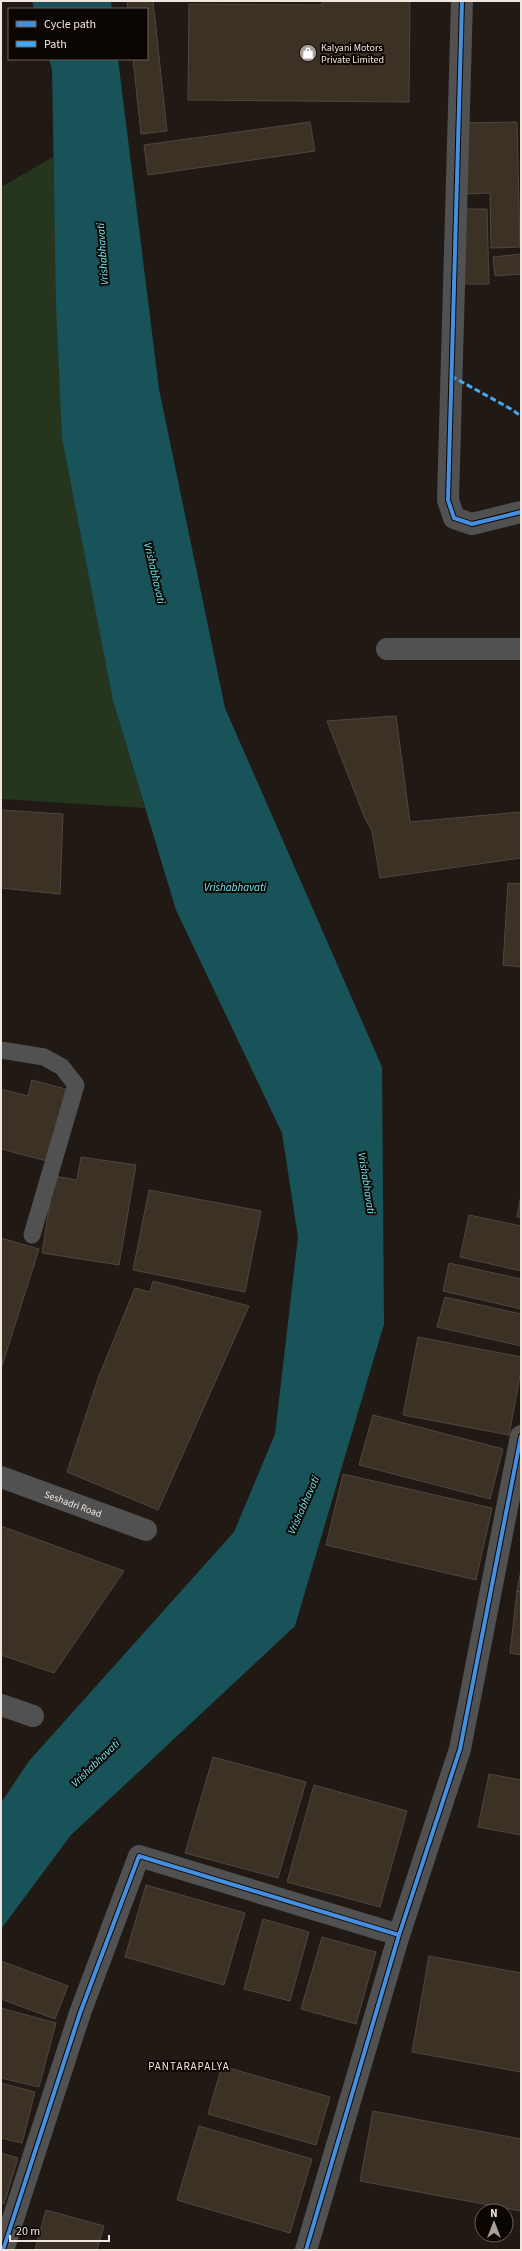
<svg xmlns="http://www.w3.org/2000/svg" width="522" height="2251" font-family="'Source Sans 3',sans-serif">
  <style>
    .green { fill: #25351e }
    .water { fill: #175358 }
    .building { fill: #3c3125; stroke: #4e4741 }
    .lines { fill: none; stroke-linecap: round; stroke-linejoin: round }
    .service { stroke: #515152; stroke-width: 17 }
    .minor { stroke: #515152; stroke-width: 22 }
    .quiet { stroke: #3fa9f5; stroke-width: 3; stroke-dasharray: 6 3; stroke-linecap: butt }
    .cycleway-casing { stroke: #0c0603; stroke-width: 6 }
    .cycleway { stroke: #468fdf; stroke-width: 4 }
    .labels { text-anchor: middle; stroke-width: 4; stroke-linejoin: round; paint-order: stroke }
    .poi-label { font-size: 10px; fill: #f0e6de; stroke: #0c0603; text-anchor: start }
    .street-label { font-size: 10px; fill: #f0e6de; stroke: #0c0603 }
    .water-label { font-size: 11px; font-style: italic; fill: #6feaf5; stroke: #0c0603 }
    .neighbourhood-label { font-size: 11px; letter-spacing: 1px; fill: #f0e6de; stroke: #0c0603 }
  </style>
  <rect width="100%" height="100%" fill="#211a14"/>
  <!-- green -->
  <path class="green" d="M 53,157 L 62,439 L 113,701 L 145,808 L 1,799 L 1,187 Z"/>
  <!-- water -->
  <path class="water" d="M 32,1 L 111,1 L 112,9 L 34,9 Z
    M 49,59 L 118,59 L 159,389 L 225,708 L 382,1067 L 384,1324 L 295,1626 L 71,1835 L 1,1929 L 1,1803 L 29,1761 L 234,1532 L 275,1434 L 298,1237 L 282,1133 L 176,910 L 113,701 L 62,439 L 56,304 L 52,69 Z"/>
  <!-- building -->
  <path class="building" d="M 127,1 L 153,1 L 167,131 L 141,134 L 133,59 L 147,59 L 147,9 L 128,9 Z
    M 322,1 L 410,1 L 409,102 L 188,100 L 189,4 L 322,5 Z
    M 310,122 L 315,151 L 148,175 L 144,145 Z
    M 517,122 L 520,247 L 491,248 L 490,193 L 466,194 L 464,123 Z
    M 461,209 L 487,209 L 489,284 L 463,284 Z
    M 521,254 L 521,274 L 495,276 L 493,257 Z
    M 396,716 L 410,822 L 521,812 L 521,858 L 380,878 L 372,831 L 364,816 L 327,721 Z
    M 1,810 L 63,814 L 60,894 L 1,888 Z
    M 508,883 L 521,884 L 521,967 L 503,965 Z
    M 32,1080 L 66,1089 L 47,1161 L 1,1149 L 1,1089 L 28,1096 Z
    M 81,1157 L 136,1165 L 119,1265 L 42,1253 L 54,1176 L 77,1180 Z
    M 149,1190 L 261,1211 L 245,1292 L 133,1270 Z
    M 521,1195 L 521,1218 L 517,1217 Z
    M 469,1215 L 521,1226 L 521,1271 L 460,1257 Z
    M 1,1238 L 39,1249 L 1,1369 Z
    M 449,1263 L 521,1279 L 521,1309 L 443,1291 Z
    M 153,1281 L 249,1306 L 158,1510 L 67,1472 L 99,1376 L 135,1288 L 150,1292 Z
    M 445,1297 L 521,1314 L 521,1346 L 437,1327 Z
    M 418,1337 L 521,1357 L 521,1371 L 509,1435 L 403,1415 Z
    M 373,1415 L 503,1449 L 490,1499 L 359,1465 Z
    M 343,1474 L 492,1508 L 476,1580 L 326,1545 Z
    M 1,1526 L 124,1571 L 54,1673 L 1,1655 Z
    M 521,1570 L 521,1592 L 517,1591 Z
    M 517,1591 L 521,1592 L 521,1655 L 510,1653 Z
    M 213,1757 L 306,1782 L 278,1878 L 185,1853 Z
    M 489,1774 L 521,1780 L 521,1835 L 478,1827 Z
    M 314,1785 L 407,1811 L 380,1907 L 287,1882 Z
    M 146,1885 L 245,1913 L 224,1985 L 125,1957 Z
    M 263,1919 L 309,1932 L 290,2001 L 244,1989 Z
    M 322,1937 L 376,1952 L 356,2024 L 301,2009 Z
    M 429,1956 L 521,1973 L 521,2072 L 412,2052 Z
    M 1,1961 L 68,1986 L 55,2019 L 1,1999 Z
    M 1,2008 L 56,2023 L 39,2087 L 1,2078 Z
    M 222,2066 L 330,2097 L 316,2145 L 208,2114 Z
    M 1,2083 L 35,2092 L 22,2143 L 1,2138 Z
    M 373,2111 L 521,2139 L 521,2211 L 360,2181 Z
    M 199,2126 L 312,2159 L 290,2233 L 177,2200 Z
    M 1,2153 L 18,2158 L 4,2204 L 1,2204 Z
    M 46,2210 L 104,2226 L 97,2250 L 35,2250 Z"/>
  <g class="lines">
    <!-- service -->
    <path class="service" d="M 1,1050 L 44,1057 L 62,1067 L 76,1085 L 32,1235"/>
    <!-- minor -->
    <g class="minor">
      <path d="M 462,1 L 448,500 L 454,518 L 472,524 L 521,512"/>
      <path d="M 387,649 L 521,649"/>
      <path id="s1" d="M 1,1477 L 146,1530"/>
      <path d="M 1,1705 L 33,1716"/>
      <path d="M 3,2250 L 80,2013 L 139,1856 L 399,1935"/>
      <path d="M 306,2250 L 399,1935 L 460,1749 L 521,1436"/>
    </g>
    <!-- quiet -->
    <path class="quiet" d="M 451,376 L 511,409 L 521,416"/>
    <defs>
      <path id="cycleway" d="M 462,1 L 448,500 L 454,518 L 472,524 L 521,512
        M 3,2250 L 80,2013 L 139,1856 L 399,1935
        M 306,2250 L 399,1935 L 460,1749 L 521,1436"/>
    </defs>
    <!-- cycleway casing -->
    <use href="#cycleway" class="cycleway-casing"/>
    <!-- cycleway -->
    <use href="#cycleway" class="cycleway"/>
  </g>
  <!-- icons -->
  <defs>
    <symbol id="shop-disc" viewBox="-11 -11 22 22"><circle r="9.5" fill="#a89f97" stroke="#0c0603"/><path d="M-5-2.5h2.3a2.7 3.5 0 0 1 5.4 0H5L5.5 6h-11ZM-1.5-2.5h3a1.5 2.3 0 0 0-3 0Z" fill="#fff"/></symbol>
  </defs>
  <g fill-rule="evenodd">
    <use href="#shop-disc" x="298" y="43" width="20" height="20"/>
  </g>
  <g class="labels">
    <!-- poi labels -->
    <g class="poi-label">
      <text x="321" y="51">Kalyani Motors<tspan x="321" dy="12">Private Limited</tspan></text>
    </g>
    <!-- street labels -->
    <g class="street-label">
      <text dy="4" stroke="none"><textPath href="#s1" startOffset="77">Seshadri Road</textPath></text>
    </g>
    <!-- water labels -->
    <g class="water-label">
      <text transform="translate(102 254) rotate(-94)" y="4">Vrishabhavati</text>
      <text transform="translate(155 573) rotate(77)" y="4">Vrishabhavati</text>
      <text x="235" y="891">Vrishabhavati</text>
      <text transform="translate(367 1183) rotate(81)" y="4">Vrishabhavati</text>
      <text transform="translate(303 1505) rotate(-66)" y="4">Vrishabhavati</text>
      <text transform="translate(95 1763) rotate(-44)" y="4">Vrishabhavati</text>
    </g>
    <!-- neighbourhood labels -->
    <g class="neighbourhood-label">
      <text x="189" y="2070">PANTARAPALYA</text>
    </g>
  </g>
  <!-- border -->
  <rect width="522" height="2251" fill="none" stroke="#f0e6de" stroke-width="4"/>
  <!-- legend -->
  <rect x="8" y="8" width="140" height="52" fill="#0c0603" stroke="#67605b"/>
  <rect x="16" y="21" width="20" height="6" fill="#468fdf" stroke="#67605b"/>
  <text x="44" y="28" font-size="12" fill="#f0e6de">Cycle path</text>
  <rect x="16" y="41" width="20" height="6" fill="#3fa9f5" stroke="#67605b"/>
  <text x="44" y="48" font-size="12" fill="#f0e6de">Path</text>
  <!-- north arrow -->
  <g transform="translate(494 2223)"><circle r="19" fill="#0c0603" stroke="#67605b"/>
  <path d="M0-3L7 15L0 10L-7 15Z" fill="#a89f97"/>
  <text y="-6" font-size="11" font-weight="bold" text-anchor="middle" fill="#f0e6de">N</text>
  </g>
  <!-- scale -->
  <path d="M10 2235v6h99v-6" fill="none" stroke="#f0e6de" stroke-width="2"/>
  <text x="16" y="2235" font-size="12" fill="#f0e6de" stroke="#0c0603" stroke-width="3" paint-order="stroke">20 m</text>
</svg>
